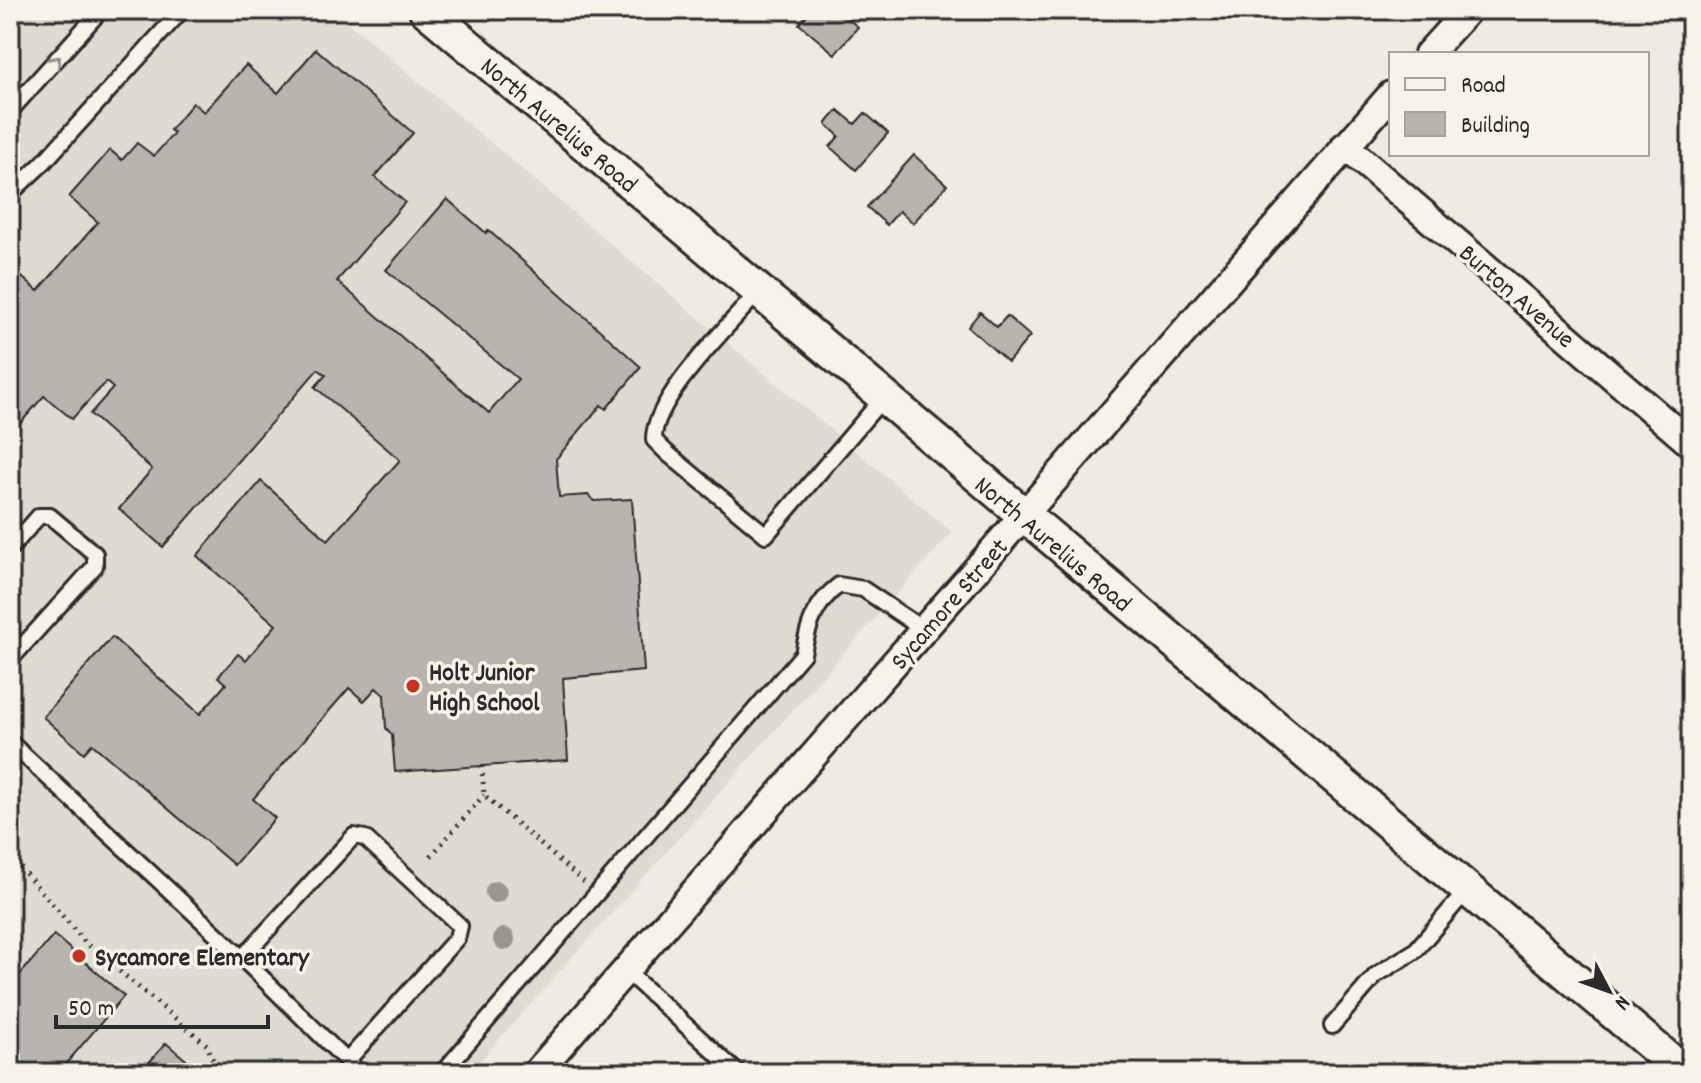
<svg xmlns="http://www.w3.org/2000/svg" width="1701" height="1083" font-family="Dekko,sans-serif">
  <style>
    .built { fill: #dedbd1 }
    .building { fill: #b8b5ae; stroke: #2b2b2b; stroke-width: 2 }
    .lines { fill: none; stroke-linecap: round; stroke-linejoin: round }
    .service-casing { stroke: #2b2b2b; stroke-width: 20 }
    .minor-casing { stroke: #2b2b2b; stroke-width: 32 }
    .tertiary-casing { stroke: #2b2b2b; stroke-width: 38 }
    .path { stroke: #2b2b2b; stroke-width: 5; stroke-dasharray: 2 6; stroke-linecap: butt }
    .service { stroke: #f7f3e8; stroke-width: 14 }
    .minor { stroke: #f7f3e8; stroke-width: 26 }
    .tertiary { stroke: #f7f3e8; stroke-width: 32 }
    .tree { fill: #9a9791 }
    .oneway { stroke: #918f8a }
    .poi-dot { fill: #c8321e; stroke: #f7f3e8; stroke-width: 3 }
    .labels { text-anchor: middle; stroke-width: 7; stroke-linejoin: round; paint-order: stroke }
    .street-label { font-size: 26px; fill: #2b2b2b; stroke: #f7f3e8 }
    .poi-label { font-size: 26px; font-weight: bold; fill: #2b2b2b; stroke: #f7f3e8; text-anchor: start }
  </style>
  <rect width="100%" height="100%" fill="#efebe0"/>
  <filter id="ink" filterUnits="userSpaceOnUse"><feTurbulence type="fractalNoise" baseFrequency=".0125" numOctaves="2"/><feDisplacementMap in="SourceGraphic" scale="16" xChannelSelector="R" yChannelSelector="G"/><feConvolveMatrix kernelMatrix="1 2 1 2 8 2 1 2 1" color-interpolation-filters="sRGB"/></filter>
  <g filter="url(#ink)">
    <!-- built -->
    <path class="built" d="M 10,10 L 333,10 L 952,532 L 469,1073 L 10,1073 Z"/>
    <!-- building -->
    <path class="building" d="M 811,10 L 837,10 L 858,27 L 835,54 L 799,24 Z
      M 316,49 L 413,133 L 375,177 L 405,202 L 337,281 L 489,413 L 518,379 L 386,270 L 447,199 L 486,233 L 488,230 L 641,367 L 606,409 L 601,405 L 556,459 L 559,497 L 588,495 L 594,501 L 632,499 L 644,671 L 563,678 L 568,760 L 395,772 L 392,735 L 386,728 L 384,695 L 376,688 L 364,701 L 349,688 L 253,799 L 275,818 L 234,865 L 92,744 L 84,753 L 43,717 L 112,637 L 200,714 L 226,684 L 218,677 L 238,654 L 246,660 L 276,625 L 197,556 L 261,481 L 328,540 L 400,460 L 315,387 L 326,375 L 318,369 L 163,547 L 119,509 L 152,469 L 90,414 L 113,388 L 106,382 L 72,419 L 44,396 L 10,435 L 10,267 L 38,291 L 98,222 L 69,197 L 110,150 L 122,160 L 137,143 L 154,156 L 174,133 L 170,130 L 193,103 L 204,112 L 246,65 L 278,93 Z
      M 838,110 L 855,124 L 865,113 L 888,133 L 856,170 L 830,147 L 839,136 L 826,124 Z
      M 914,155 L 947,185 L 913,223 L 899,211 L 887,225 L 867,207 Z
      M 980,312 L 997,327 L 1007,316 L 1030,336 L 1008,362 L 968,327 Z
      M 54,935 L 124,996 L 58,1073 L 10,1073 L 10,986 Z
      M 166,1043 L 198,1070 L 195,1073 L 140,1073 Z"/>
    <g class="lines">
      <defs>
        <path id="service" d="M 10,111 L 101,10
          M 10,194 L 43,163 L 182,10
          M 758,292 C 731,324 652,399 654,440 L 667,453 L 766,535 L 883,398
          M 10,549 L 39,516 L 50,516 L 95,554 L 95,566 L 10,660
          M 10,742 L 242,958 L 359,1073
          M 242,958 L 354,836 L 365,838 L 460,926 L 457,938 L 347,1061
          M 626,971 L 738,1073
          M 1332,1026 L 1376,975 L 1415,951 L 1467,890
          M 442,1073 L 803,654 C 808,625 815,603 839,585 L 863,589 L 924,630"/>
        <path id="minor" d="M 1428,54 L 1468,10
          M 1345,146 L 1691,444
          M 536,1073 L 1391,95"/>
        <path id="tertiary" d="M 426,10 L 1685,1073"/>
      </defs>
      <!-- service casing -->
      <use href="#service" class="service-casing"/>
      <!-- minor casing -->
      <use href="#minor" class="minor-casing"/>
      <!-- tertiary casing -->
      <use href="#tertiary" class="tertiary-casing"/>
      <!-- path -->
      <path class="path" d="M 482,766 L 484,795 L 584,882
        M 10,855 L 84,941 L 207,1045 L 218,1073
        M 431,856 L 484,795
        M 204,1073 L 214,1063"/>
      <!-- service -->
      <use href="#service" class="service"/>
      <!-- minor -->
      <use href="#minor" class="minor"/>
      <!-- tertiary -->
      <use href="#tertiary" class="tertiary"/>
    </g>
    <!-- trees -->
    <g class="tree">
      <circle cx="496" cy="892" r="11"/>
      <circle cx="504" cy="939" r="11"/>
    </g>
    <!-- one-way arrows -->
    <defs><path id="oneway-chevron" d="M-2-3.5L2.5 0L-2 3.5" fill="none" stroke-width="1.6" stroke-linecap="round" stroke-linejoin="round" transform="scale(2)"/></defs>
    <use class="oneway" href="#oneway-chevron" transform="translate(56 61) rotate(-48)"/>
  </g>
  <!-- markers -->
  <g class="poi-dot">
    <circle cx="413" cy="686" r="8"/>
    <circle cx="79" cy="956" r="8"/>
  </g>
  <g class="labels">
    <!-- street labels -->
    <g class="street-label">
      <text transform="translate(560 124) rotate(40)" y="9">North Aurelius Road</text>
      <text transform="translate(1518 295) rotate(41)" y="9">Burton Avenue</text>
      <text transform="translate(1054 543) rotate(40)" y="9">North Aurelius Road</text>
      <text transform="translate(948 603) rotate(-49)" y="9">Sycamore Street</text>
    </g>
    <!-- poi labels -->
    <g class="poi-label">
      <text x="429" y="680">Holt Junior<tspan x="429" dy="30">High School</tspan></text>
      <text x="95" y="965">Sycamore Elementary</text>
    </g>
  </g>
  <!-- margin -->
  <rect width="1701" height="1083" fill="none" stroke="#f7f3e8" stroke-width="40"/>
  <rect x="20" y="20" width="1661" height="1043" fill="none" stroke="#2b2b2b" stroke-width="3" filter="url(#ink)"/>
  <!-- legend -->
  <rect x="1389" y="52" width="260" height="104" fill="#f7f3e8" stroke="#a5a39c" stroke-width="2"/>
  <rect x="1405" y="78" width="40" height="12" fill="#f7f3e8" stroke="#a5a39c" stroke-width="2"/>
  <text x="1461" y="92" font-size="24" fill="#2b2b2b">Road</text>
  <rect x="1405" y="112" width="40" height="24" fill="#b8b5ae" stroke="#a5a39c" stroke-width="2"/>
  <text x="1461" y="132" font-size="24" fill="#2b2b2b">Building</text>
  <!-- north arrow -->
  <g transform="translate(1609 991) rotate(131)" stroke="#f7f3e8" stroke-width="6" paint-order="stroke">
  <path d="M0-6L14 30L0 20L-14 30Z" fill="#2b2b2b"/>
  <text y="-12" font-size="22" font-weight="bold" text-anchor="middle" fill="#2b2b2b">N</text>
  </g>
  <!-- scale -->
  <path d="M56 1015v12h212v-12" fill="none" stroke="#2b2b2b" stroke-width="4"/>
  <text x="68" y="1015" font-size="24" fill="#2b2b2b" stroke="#f7f3e8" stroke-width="6" paint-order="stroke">50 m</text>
</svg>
